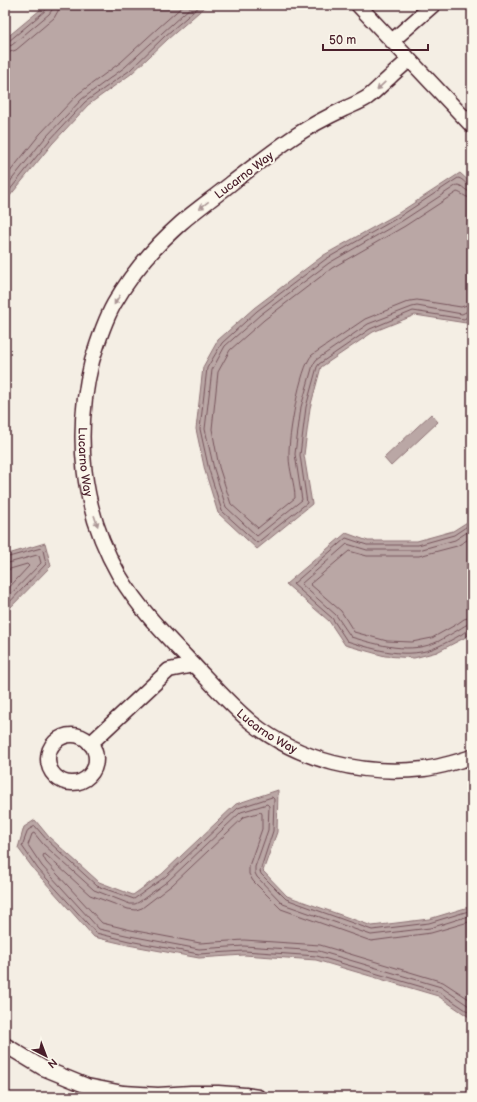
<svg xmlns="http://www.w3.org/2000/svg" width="477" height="1102" font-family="'Balsamiq Sans',sans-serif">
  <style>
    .water { fill: #baa7a5; stroke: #8d7174 }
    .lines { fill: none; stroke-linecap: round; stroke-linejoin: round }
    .shore { stroke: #77555c; stroke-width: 1 }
    .minor-casing { stroke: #4a1f2b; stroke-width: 17 }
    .minor { stroke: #fbf7ec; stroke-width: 14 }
    .oneway { fill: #ab9695 }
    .labels { text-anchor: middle; stroke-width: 4; stroke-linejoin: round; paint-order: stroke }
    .street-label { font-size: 12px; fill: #4a1f2b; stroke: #fbf7ec }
  </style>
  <rect width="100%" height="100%" fill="#f4eee4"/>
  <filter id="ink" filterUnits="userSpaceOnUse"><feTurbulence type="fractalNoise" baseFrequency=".025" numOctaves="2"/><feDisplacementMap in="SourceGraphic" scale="8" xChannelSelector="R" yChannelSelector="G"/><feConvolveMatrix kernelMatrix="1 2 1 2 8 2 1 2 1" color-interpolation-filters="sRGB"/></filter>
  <g filter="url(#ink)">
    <!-- water -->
    <path class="water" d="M 46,5 L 207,5 L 168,39 L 131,74 L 88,105 L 52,144 L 5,202 L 5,39 Z
      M 460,173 L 472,184 L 472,318 L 466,323 L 415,315 L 373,332 L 321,367 L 310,408 L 304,455 L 312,504 L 257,549 L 218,513 L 205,471 L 196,429 L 203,367 L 218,340 L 254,308 L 324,255 L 397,214 Z
      M 431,414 L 438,422 L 391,466 L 384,458 Z
      M 472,519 L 472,631 L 466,637 L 437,652 L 414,658 L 385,656 L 345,645 L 329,621 L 286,584 L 346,533 L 368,541 L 417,541 L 453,531 Z
      M 45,543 L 51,566 L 5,613 L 5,555 Z
      M 278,790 L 277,832 L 263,871 L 287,896 L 372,926 L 429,919 L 472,906 L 472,1019 L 438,996 L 316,960 L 244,955 L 199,958 L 128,945 L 94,937 L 35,871 L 18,848 L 24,827 L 35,820 L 49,837 L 99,882 L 133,895 L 162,874 L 236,804 Z"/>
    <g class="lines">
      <!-- shore -->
      <path class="shore" d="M 5,42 L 9,41 L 46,10 L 48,5
        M 5,47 L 12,45 L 49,14 L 52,10 L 53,5
        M 5,53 L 10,52 L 16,50 L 54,18 L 58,11 L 59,5
        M 5,178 L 40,134 L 78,94 L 121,62 L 158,28 L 184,5
        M 472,187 C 466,186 464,179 458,178 L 399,217 L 326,259 L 257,311 L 222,343 L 207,368 L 200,429 L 209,470 L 222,511 L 257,543 L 307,503 L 300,455 L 306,407 L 317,367 L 319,364 L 370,329 L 413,311 L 464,319 L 469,316 L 472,315
        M 5,188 L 45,138 L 82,99 L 125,67 L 162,33 L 193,5
        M 472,192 C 465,192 463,185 457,185 L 402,221 L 329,263 L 260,315 L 225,346 L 212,370 L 205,429 L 214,469 L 226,507 L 257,536 L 302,500 L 295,454 L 301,407 L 313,365 L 316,360 L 368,324 L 412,307 L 417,306 L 462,314 L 468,311 L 472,310
        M 5,196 L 49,141 L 85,102 L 129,71 L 165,36 L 201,5
        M 472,198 C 465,198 462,193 457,192 L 405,226 L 332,268 L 264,320 L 230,350 L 218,372 L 212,429 L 219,467 L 231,504 L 258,528 L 295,498 C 295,484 289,470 289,456 C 288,438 300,367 312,355 L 365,319 L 410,301 L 417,300 L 461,307 L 467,305 L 472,304
        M 472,523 L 454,535 L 418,545 L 367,545 L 346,538 L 293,584 L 332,618 L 347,641 C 376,650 409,660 437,647 C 445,643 454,639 462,634 C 465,632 468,629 472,628
        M 472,529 L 455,540 L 419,550 L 367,550 L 347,544 L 301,584 L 336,615 L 351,637 C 379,645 411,655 439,641 C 445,637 452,634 458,630 C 463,627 466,624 472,623
        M 472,537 L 457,546 L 419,556 L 367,556 L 349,551 L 310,584 L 341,611 L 354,632 L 387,641 L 412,642 L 432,638 L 457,624 L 464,619 L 472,617
        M 5,558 L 41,548 L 43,550 L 46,564 L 5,607
        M 5,564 L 37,555 L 39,556 L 41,563 L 5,600
        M 5,570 L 10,569 L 27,564 L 29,566 L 28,567 L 5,592
        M 472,910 L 429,923 L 372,930 L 286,899 L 261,874 L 260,871 L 273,831 L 274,799 L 272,797 L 238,808 L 165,877 L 134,899 L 97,886 L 47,840 L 35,826 L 28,830 L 22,846 L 38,869 L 96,933 L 129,941 L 199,954 L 244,951 L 317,956 L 439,992 L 472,1014
        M 472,915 L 430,928 L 371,935 L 283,904 L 257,877 L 255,873 L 255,867 L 268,830 L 269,806 L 267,804 L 241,812 L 168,881 L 139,902 L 135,904 L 130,904 L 94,890 L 43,844 L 34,833 L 32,834 L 28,845 L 42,866 L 99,929 L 130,936 L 199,949 L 244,946 L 319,951 L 441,987 L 472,1008
        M 472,921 L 431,933 L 371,941 L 281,909 L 253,881 L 249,874 L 249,866 L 262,829 L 262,814 L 261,812 L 244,817 L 172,885 L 142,908 L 136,910 L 128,909 L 90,895 L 46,855 L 44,854 L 43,856 L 46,862 L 102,923 L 131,930 L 200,943 L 244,940 L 320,945 L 443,982 L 472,1001"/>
      <defs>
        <g id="minor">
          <path d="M 358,5 L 472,126"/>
          <path d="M 392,41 L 433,5"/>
          <path id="s1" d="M 409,60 C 402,66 395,72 389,78 C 382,84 376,91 368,97 C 361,102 352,105 344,109 C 327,117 310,126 295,136 C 274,150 253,167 233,182 C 216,196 197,209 181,223 C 155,246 131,274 114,304 C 104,322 98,341 92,361 C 74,434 81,509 119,575 C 139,609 166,636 193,664 C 212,684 230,705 252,723 C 300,761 363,776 424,769 C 440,767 456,762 472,757"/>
          <circle cx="72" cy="759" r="24"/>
          <path d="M 90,744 L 169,670 L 194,665"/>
          <path d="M 5,1045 L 43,1068 L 87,1086 L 123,1093 L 158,1095 L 191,1093 L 218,1093 L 245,1095 L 258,1097"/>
        </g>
      </defs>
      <!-- minor casing -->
      <use href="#minor" class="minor-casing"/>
      <!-- minor -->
      <use href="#minor" class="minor"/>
    </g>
    <!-- one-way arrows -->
    <defs><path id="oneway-solid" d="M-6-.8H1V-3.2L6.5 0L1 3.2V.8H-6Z"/></defs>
    <g class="oneway">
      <use href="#oneway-solid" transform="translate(381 86) rotate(136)"/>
      <use href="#oneway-solid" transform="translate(204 205) rotate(142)"/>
      <use href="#oneway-solid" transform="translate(117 300) rotate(121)"/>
      <use href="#oneway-solid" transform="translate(96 521) rotate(71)"/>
    </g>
  </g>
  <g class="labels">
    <!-- street labels -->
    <g class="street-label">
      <text transform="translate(244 175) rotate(-37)" y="4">Lucarno Way</text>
      <text dy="4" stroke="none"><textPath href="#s1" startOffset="550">Lucarno Way</textPath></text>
      <text dy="4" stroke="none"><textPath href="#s1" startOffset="886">Lucarno Way</textPath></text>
    </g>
  </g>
  <!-- margin -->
  <rect width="477" height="1102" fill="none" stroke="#fbf7ec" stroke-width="20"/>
  <rect x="10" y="10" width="457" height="1082" fill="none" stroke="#4a1f2b" stroke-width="1.5" filter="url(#ink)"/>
  <!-- north arrow -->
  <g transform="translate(46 1056) rotate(138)" stroke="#fbf7ec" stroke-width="3" paint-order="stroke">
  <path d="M0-3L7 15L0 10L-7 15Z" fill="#4a1f2b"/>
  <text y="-6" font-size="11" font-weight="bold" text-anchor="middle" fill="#4a1f2b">N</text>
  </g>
  <!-- scale -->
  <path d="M323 44v6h105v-6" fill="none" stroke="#4a1f2b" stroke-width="2"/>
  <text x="329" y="44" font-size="12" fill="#4a1f2b" stroke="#fbf7ec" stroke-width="3" paint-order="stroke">50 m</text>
</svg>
